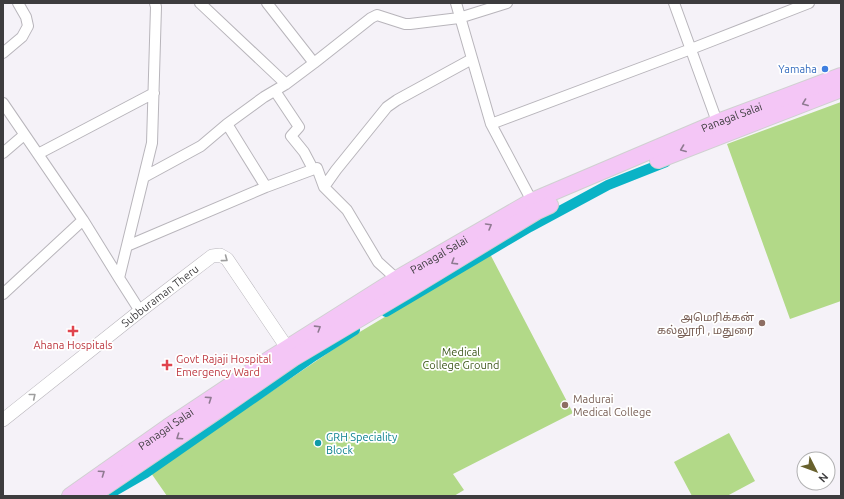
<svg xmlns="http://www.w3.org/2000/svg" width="844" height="499" font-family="Ubuntu,'Noto Sans Tamil',sans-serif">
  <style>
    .green { fill: #b2d988 }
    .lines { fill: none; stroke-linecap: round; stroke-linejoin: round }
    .canal { stroke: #0ab3c6; stroke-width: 10 }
    .minor-casing { stroke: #b8b5bb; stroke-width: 12 }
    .tertiary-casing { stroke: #b8b5bb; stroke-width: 14 }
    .primary-casing { stroke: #d0d0d1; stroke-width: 18 }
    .minor { stroke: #fff; stroke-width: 10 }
    .tertiary { stroke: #fff; stroke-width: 13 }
    .primary { stroke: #f4c6f6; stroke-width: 16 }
    .oneway { stroke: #8f7a91 }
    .oneway2 { stroke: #9e9e9e }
    .shop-dot { fill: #3f7fe0; stroke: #fff; stroke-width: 1.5 }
    .education-dot { fill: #8d6e63; stroke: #fff; stroke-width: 1.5 }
    .health-dot { fill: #e0444e; stroke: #fff; stroke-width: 1.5 }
    .culture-dot { fill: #0f9aa8; stroke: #fff; stroke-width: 1.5 }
    .labels { text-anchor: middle; stroke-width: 3.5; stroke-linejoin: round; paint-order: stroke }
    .shop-label { font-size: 11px; fill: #366cbe; stroke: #fff; text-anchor: end }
    .street-label { font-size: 11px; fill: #3d3c3e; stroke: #fff }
    .education-label { font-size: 11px; fill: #785e54; stroke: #fff; text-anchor: end }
    .health-label { font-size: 11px; fill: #be3a42; stroke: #fff }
    .park-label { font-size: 11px; fill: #3e571d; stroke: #fff }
    .culture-label { font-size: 11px; fill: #0d838f; stroke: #fff; text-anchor: start }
  </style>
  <rect width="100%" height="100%" fill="#f5f2f8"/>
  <!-- green -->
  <path class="green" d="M 841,102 L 841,301 L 790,319 L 727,144 Z
    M 490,254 L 573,413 L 453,474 L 464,490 L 454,496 L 167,496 L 151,473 L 353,336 Z
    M 729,433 L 755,481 L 727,496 L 692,496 L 674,462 Z"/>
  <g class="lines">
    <!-- canal -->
    <path class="canal" d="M 386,312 L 530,227 L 608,185 L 666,162
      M 106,496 L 146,473 L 314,356 L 355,330"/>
    <defs>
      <path id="minor" d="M 200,3 L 286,84
        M 267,3 L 314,63
        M 456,3 L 491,124 L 534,205
        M 674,3 L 719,127
        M 3,53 L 22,37 L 28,26 L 26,17 L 18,3
        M 275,91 L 299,127 L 291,136 L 304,152 L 313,169
        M 3,103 L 83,220 L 119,278 L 140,311
        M 227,124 L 266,187
        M 491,124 L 691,49 L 809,3
        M 3,153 L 24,135
        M 38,154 L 154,93
        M 144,177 L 201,146 L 227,124 L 264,97 L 286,84 L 314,63 L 371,18 L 377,15 L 405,24 L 410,24 L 459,18 L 507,3
        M 324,187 L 336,170 L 387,107 L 397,100 L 472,59
        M 127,246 L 266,187 L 317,168 L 324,187 L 347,210 L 378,262 L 400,282
        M 119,278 L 152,143 L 156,7 L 155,3
        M 3,294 L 83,220"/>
      <g id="tertiary">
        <path id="s1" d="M 3,420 L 140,311 L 212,256 L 220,255 L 227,259 L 292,355"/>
      </g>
      <g id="primary">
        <path d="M 658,160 L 841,89"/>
        <path id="s2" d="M 70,496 L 168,427 L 273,357 L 395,280 L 532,201 L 718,122 L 841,76"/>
        <path d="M 91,496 L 218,410 L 293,358 L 409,289 L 537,211 L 550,205"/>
      </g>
    </defs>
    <!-- minor casing -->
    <use href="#minor" class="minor-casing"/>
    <!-- tertiary casing -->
    <use href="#tertiary" class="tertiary-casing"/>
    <!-- primary casing -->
    <use href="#primary" class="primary-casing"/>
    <!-- minor -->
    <use href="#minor" class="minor"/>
    <!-- tertiary -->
    <use href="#tertiary" class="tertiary"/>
    <!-- primary -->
    <use href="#primary" class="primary"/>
  </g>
  <!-- one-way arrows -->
  <defs><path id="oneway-chevron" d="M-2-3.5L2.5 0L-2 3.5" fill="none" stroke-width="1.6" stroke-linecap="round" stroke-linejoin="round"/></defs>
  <g class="oneway">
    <use href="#oneway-chevron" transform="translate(805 103) rotate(159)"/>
    <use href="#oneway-chevron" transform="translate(683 149) rotate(159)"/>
    <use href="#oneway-chevron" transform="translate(489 226) rotate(-30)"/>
    <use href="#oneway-chevron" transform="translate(454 262) rotate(148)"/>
    <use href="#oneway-chevron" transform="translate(318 328) rotate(-32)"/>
    <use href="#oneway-chevron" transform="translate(209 399) rotate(-34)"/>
    <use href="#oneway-chevron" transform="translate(179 437) rotate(146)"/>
    <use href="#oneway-chevron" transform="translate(102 473) rotate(-35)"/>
  </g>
  <g class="oneway2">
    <use href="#oneway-chevron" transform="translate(225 259) rotate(37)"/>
    <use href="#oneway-chevron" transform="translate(33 396) rotate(-39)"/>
  </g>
  <!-- markers -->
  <circle class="shop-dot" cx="825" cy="69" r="4"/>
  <g class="education-dot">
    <circle cx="762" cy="323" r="4"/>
    <circle cx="565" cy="405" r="4"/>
  </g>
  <g class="health-dot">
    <path d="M71 325h4v4h4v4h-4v4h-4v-4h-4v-4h4z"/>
    <path d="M165 359h4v4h4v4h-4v4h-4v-4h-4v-4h4z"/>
  </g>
  <circle class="culture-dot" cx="318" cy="443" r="4"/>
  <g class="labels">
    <!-- shop labels -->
    <g class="shop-label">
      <text x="817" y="73">Yamaha</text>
    </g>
    <!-- street labels -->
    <g class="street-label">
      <text dy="4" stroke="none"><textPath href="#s2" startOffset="765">Panagal Salai</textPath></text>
      <text dy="4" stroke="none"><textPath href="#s2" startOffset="441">Panagal Salai</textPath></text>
      <text dy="4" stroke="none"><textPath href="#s1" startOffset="200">Subburaman Theru</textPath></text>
      <text dy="4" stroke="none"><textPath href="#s2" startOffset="117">Panagal Salai</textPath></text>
    </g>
    <!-- education labels -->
    <g class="education-label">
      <text x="754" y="321">அமெரிக்கன்<tspan x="754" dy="13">கல்லூரி , மதுரை</tspan></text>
      <text x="573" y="403" text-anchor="start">Madurai<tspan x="573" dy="13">Medical College</tspan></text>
    </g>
    <!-- health labels -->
    <g class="health-label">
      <text x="73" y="349">Ahana Hospitals</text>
      <text x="176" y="363" text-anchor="start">Govt Rajaji Hospital<tspan x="176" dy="13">Emergency Ward</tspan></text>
    </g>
    <!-- park labels -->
    <g class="park-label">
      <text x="461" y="356">Medical<tspan x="461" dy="13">College Ground</tspan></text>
    </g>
    <!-- culture labels -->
    <g class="culture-label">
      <text x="326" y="441">GRH Speciality<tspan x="326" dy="13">Block</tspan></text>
    </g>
  </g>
  <!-- border -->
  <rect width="844" height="499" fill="none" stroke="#3d3c3e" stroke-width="8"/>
  <!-- north arrow -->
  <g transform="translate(816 471) rotate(132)"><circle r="19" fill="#ffffff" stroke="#b1b1b2"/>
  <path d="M0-3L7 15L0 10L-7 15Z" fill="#68612d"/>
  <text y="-6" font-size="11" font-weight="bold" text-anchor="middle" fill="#3d3c3e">N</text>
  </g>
</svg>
